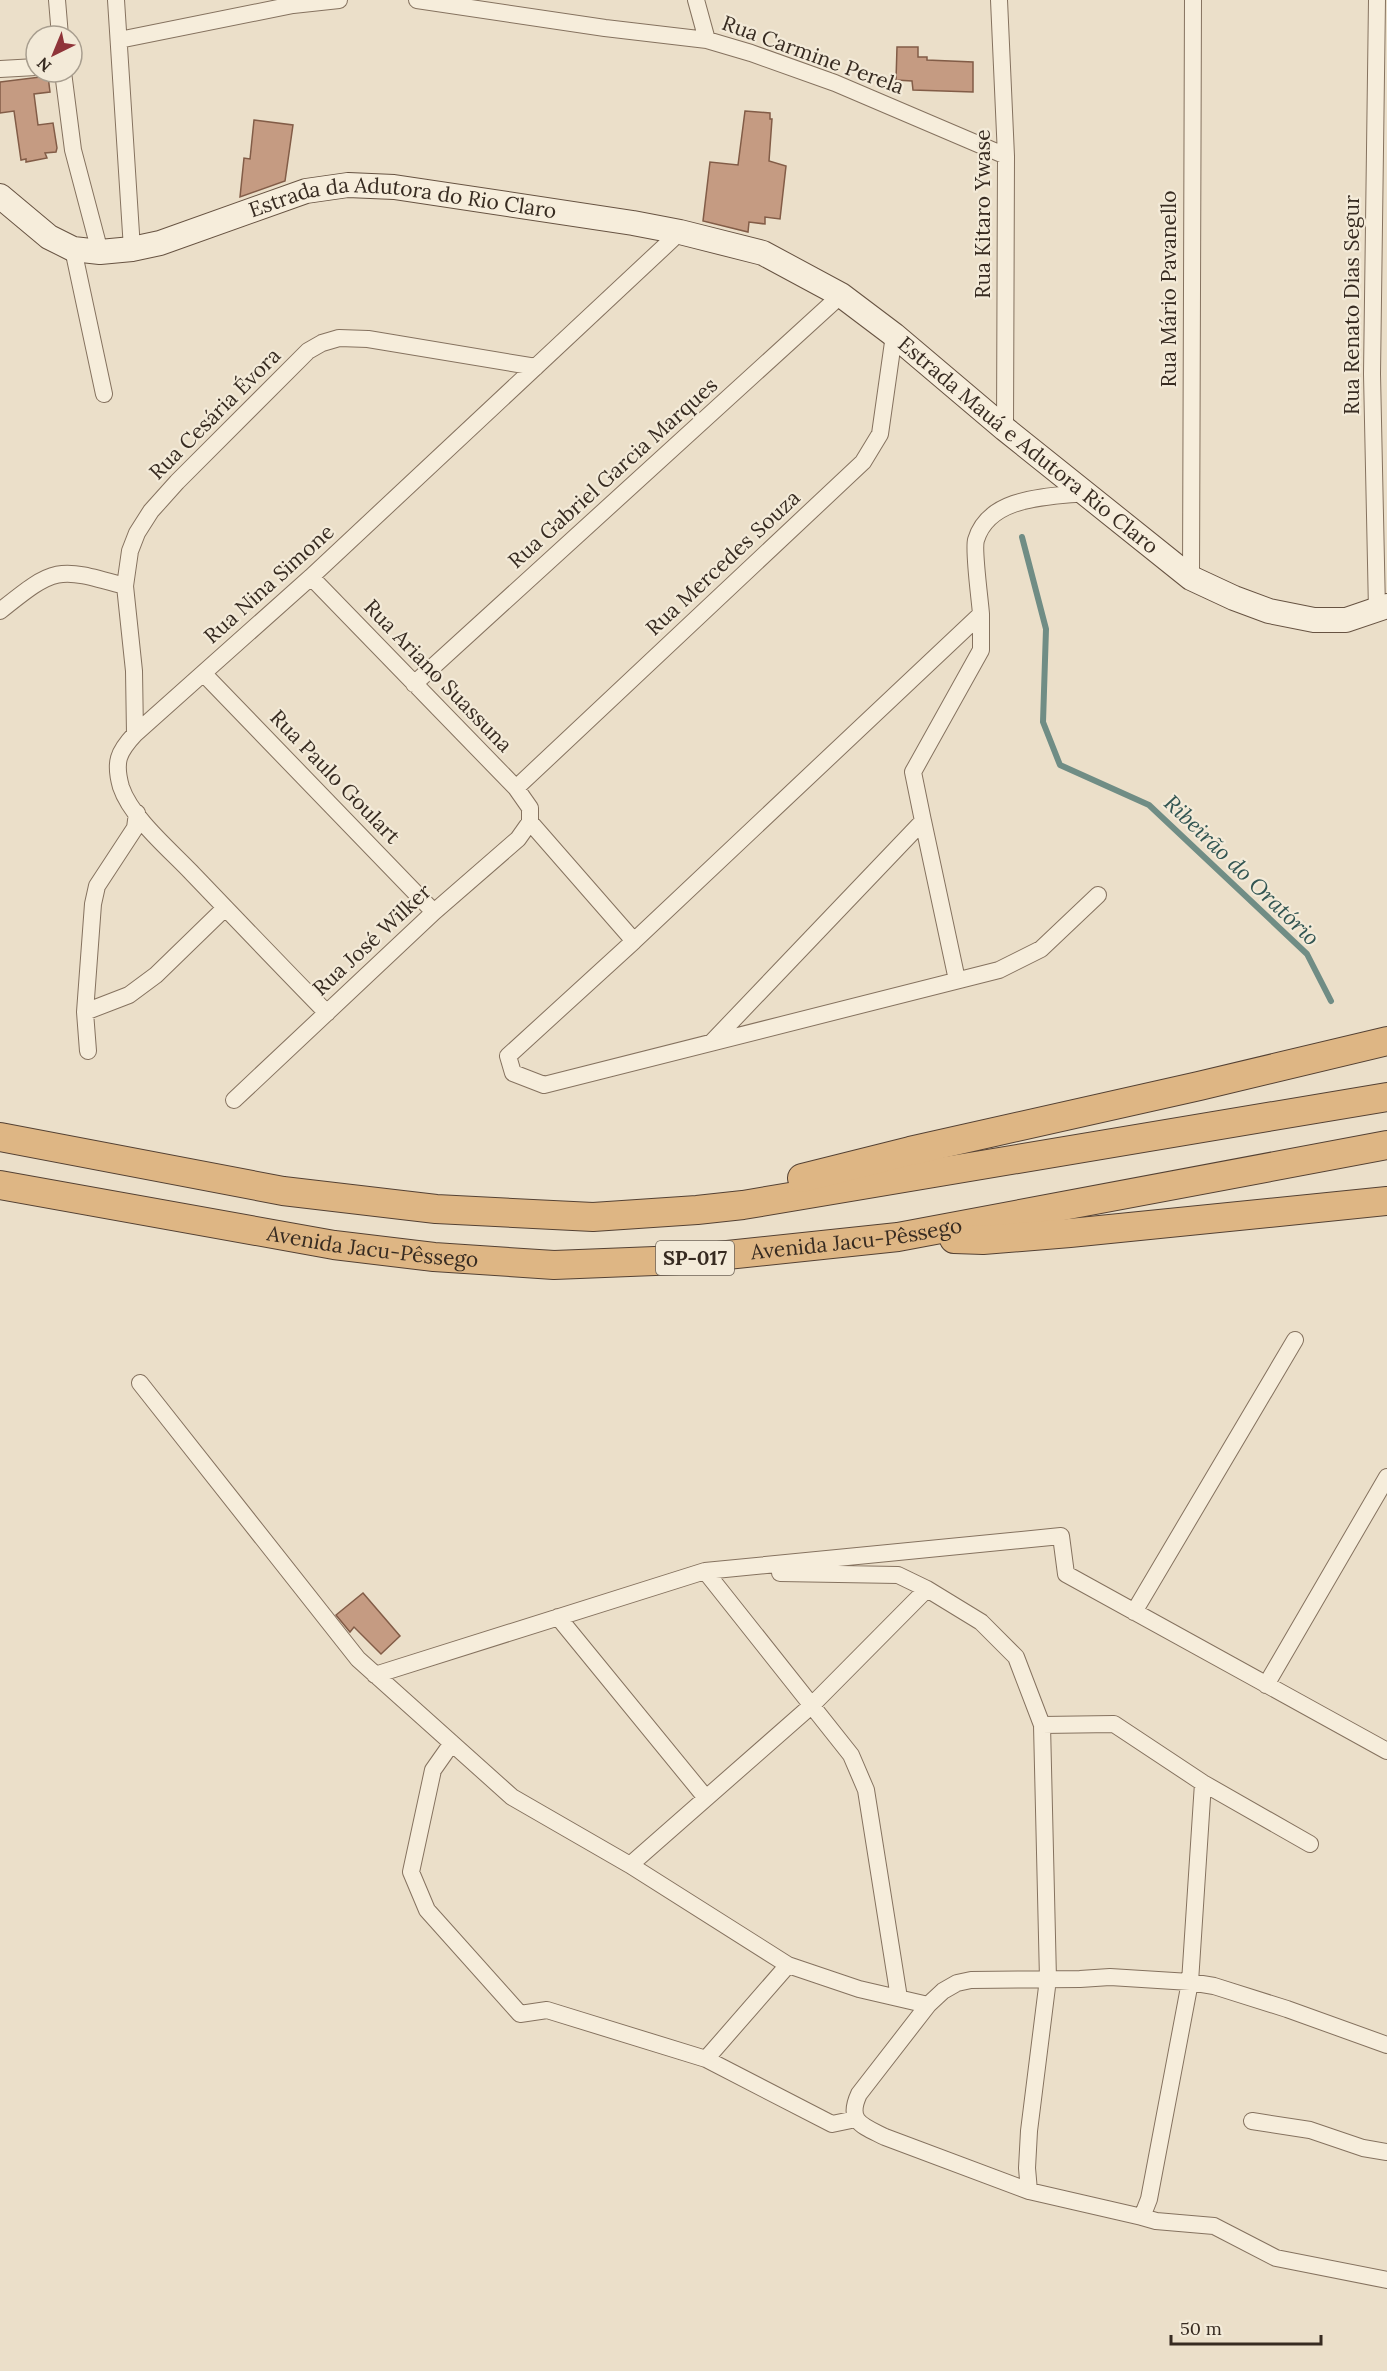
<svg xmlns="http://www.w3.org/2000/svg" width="1387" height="2371" font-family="Lora,serif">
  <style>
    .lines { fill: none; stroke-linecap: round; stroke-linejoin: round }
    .stream { stroke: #708d85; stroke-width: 6 }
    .building { fill: #c59b82; stroke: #825c47; stroke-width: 1.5 }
    .minor-casing { stroke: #85725f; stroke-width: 18 }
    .secondary-casing { stroke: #675342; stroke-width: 26 }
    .trunk-casing { stroke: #544133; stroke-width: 30 }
    .minor { stroke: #f6eddb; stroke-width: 16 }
    .secondary { stroke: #f6eddb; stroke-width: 24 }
    .trunk { stroke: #deb684; stroke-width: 28 }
    .labels { text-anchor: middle; stroke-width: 4.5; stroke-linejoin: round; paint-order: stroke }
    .shield { fill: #f3ead8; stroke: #6f6458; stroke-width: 1.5 }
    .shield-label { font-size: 20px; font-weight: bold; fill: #372b21 }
    .street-label { font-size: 21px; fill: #372b21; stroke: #f3ead8 }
    .water-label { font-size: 22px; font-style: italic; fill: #325552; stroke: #f3ead8 }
  </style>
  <rect width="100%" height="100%" fill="#ebdfc9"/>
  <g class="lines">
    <!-- stream -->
    <path class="stream" d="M 1022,537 L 1046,629 L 1043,722 L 1060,765 L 1149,805 L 1307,954 L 1331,1001"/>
  </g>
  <!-- building -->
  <path class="building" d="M 897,47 L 918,47 L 918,57 L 927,57 L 927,60 L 973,62 L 973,92 L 913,90 L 912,81 L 896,80 Z
    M 48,76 L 50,92 L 34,94 L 38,125 L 53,123 L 57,148 L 56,152 L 45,153 L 47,158 L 26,162 L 26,159 L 21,160 L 14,111 L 0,113 L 0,82 Z
    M 745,111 L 770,113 L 770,119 L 772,119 L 769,161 L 786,166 L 780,219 L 765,217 L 765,224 L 749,222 L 748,232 L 703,221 L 710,162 L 738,165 Z
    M 254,120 L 293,125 L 285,181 L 240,197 L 244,158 L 250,159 Z
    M 363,1593 L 400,1636 L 381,1654 L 354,1627 L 350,1632 L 336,1615 Z"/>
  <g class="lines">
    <defs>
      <path id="minor" d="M 57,0 L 60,36
        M 116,0 L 132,249
        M 417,0 L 605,28 L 707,40 L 751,53 L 835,83 L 1006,156
        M 696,0 L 707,40
        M 999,0 L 1006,156 L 1005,429
        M 1377,0 L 1372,374 L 1377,610
        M 119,40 L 293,5 L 339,0
        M 0,69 L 36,67
        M 63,72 L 73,150 L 100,252
        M 73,249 L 104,394
        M 1191,578 L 1193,0
        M 0,611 C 56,566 57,567 125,586
        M 981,614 C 980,600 973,550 976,540 C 989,496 1048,497 1085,493
        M 204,674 L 434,912
        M 414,684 L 841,295
        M 135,734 L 134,671 L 125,586 L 130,551 L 137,533 L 151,511 L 177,482 L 308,351 L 322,343 L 339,338 L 368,339 L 536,367
        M 516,788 L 863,462 L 880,434 L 894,335
        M 530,822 L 634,941 L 508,1056 L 513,1073 L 544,1085 L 999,970 L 1041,949 L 1098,895
        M 634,941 L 981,614 L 981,650 L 913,772 L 923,821
        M 85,1012 L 129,995 L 156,975 L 225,908
        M 327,1013 C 281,966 236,919 190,871 C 169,849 131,817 121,787 C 114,762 118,752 135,734 L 311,577 L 680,232
        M 712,1042 L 923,821 L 957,980
        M 88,1051 L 85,1012 L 93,904 L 97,886 L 135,828 L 137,813
        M 234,1100 L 434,912 L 518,839 L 530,822 L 530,808 L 516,788 L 311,577
        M 140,1383 L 358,1659 L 512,1797 L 630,1865 L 811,1706 L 927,1589 L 981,1622 L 1016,1657 L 1042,1725 L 1114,1724 L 1203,1783 L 1310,1844
        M 705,1571 L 1061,1536 L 1066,1574 L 1387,1751
        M 705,1571 L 851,1755 L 866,1790 L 899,1998
        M 780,1573 L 898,1575 L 927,1589
        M 1134,1612 L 1295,1340
        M 558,1617 L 706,1798
        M 375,1675 L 705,1571 L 715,1572
        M 1266,1685 L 1387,1477
        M 1042,1725 L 1048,1979 L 1029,2131 L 1027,2168 L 1029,2191 L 885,2137 C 863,2126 846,2122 859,2094 L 928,2005 L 943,1991 L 957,1983 L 971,1980 L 1080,1979 L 1110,1977 L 1190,1982 L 1214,1986 L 1287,2009 L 1387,2045
        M 452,1743 L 433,1770 L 411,1872 L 427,1910 L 520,2014 L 547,2010 L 706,2059
        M 1203,1783 L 1190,1982 L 1149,2199 L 1142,2217 L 1156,2221 L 1214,2226 L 1276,2258 L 1387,2280
        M 630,1865 L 788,1965 L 859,1989 L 928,2005
        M 788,1965 L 706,2059 L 832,2124 L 856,2119
        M 1252,2121 L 1310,2130 L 1363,2148 L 1387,2152
        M 1029,2191 L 1142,2217"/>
      <g id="secondary">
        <path id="s1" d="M 0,196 L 49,237 L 73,249 L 100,252 L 132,249 L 160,243 L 306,191 L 348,185 L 394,187 L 633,223 L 680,232 L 763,253 L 841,295 L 894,335 L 1005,429 L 1191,578 L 1234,598 L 1269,611 L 1314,620 L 1346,620 L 1387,606"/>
      </g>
      <g id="trunk">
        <path d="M 0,1137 L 283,1191 L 436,1209 L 593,1217 L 697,1210 L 743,1205 L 1387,1097"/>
        <path d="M 802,1178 L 910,1151 L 1199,1086 L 1387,1041"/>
        <path id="s2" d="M 0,1185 L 334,1245 L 434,1257 L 554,1265 L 680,1260 L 898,1237 L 1387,1145"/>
        <path d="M 954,1239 L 983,1240 L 1070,1233 L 1387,1201"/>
      </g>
    </defs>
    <!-- minor casing -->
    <use href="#minor" class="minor-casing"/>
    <!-- secondary casing -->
    <use href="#secondary" class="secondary-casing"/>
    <!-- trunk casing -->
    <use href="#trunk" class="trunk-casing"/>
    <!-- minor -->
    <use href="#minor" class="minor"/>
    <!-- secondary -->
    <use href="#secondary" class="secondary"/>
    <!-- trunk -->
    <use href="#trunk" class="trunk"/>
  </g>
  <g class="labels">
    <!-- shield labels -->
    <rect class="shield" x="656" y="1241" width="78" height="34" rx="4.5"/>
    <g class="shield-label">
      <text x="695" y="1265">SP-017</text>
    </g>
    <!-- street labels -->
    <g class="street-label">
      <text transform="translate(813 55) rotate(20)" y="7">Rua Carmine Perela</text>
      <text dy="7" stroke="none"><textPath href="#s1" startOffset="430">Estrada da Adutora do Rio Claro</textPath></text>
      <text transform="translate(983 214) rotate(-90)" y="7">Rua Kitaro Ywase</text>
      <text transform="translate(1169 289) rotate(-90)" y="7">Rua Mário Pavanello</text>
      <text transform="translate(1352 305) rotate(-90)" y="7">Rua Renato Dias Segur</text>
      <text transform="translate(215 414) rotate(-45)" y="7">Rua Cesária Évora</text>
      <text dy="7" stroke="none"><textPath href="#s1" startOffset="1126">Estrada Mauá e Adutora Rio Claro</textPath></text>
      <text transform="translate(613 473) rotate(-42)" y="7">Rua Gabriel Garcia Marques</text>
      <text transform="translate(723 563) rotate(-43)" y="7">Rua Mercedes Souza</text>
      <text transform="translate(269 584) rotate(-42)" y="7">Rua Nina Simone</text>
      <text transform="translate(438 676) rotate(46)" y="7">Rua Ariano Suassuna</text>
      <text transform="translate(335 777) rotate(46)" y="7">Rua Paulo Goulart</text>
      <text transform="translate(372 940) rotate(-43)" y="7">Rua José Wilker</text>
      <text dy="7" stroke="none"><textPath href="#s2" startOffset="864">Avenida Jacu-Pêssego</textPath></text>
      <text dy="7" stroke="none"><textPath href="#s2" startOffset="378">Avenida Jacu-Pêssego</textPath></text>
    </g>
    <!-- water labels -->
    <g class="water-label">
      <text transform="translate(1242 870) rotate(44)" y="8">Ribeirão do Oratório</text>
    </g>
  </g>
  <!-- north arrow -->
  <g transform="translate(54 54) rotate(223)"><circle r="28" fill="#f3ead8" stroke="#a89e8f" stroke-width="1.5"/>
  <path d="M0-4.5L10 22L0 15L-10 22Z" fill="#8f3439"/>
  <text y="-9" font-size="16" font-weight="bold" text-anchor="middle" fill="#372b21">N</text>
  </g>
  <!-- scale -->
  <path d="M1171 2335v9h150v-9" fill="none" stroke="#372b21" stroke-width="3"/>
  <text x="1180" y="2335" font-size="18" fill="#372b21" stroke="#f3ead8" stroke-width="4.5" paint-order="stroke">50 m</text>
</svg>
